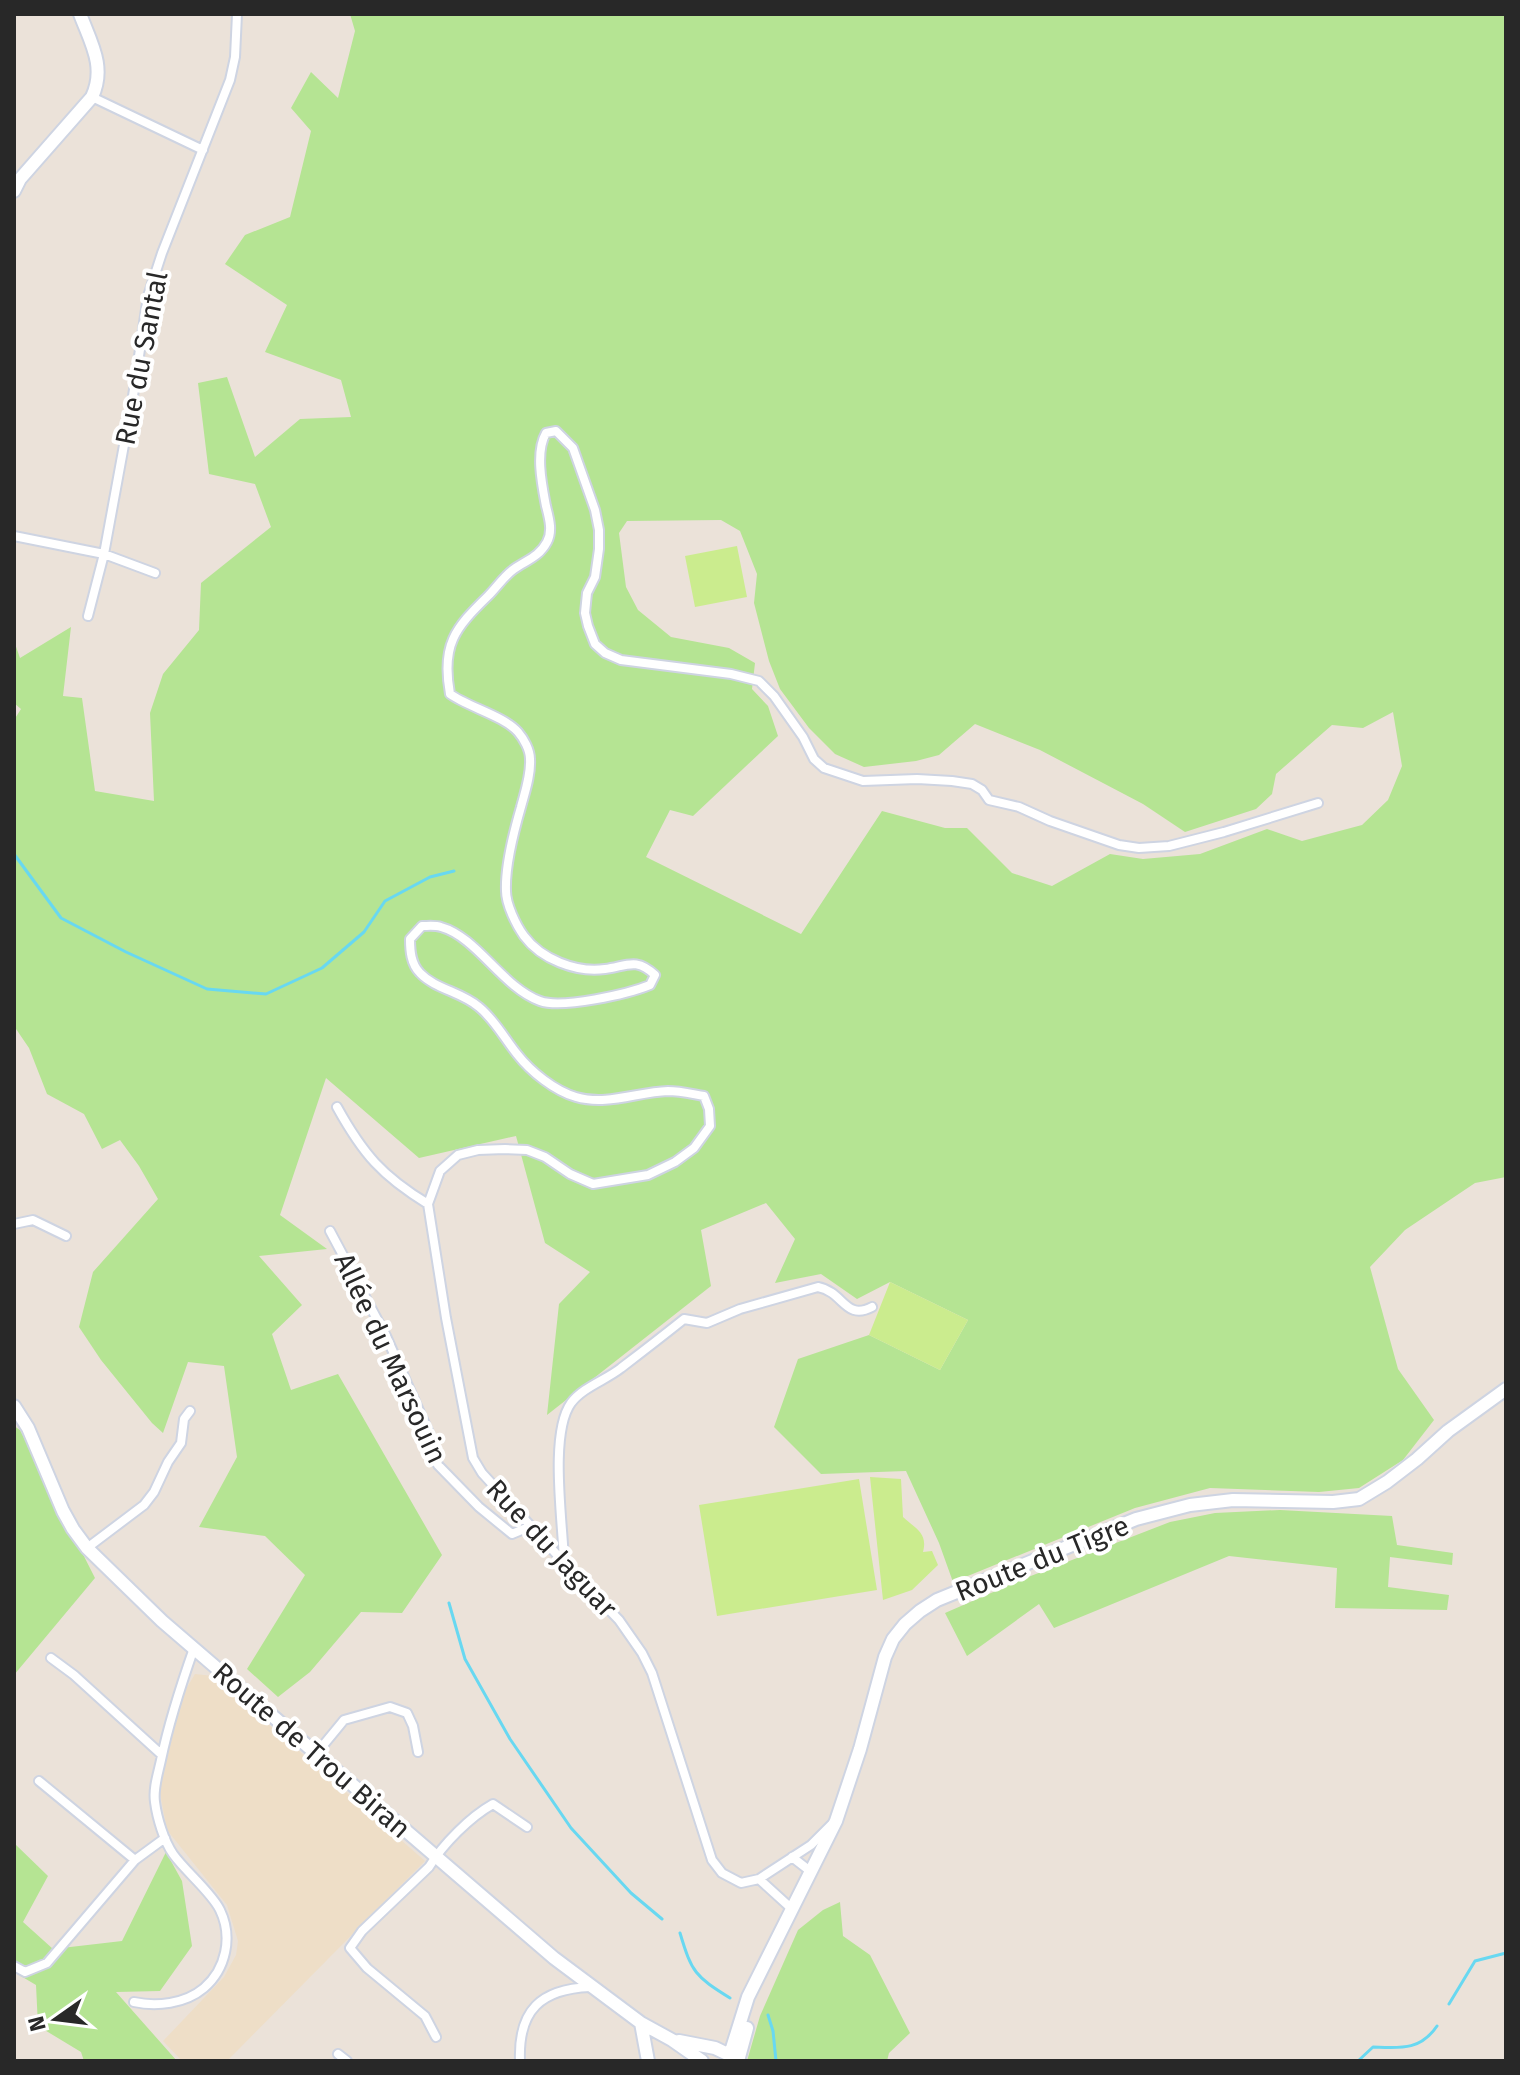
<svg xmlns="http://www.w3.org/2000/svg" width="1520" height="2075" font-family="'Fira Sans',sans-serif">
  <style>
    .education { fill: #eedec7 }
    .green { fill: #b5e493; fill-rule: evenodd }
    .pitch { fill: #cbec8e }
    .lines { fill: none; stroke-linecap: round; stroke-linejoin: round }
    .stream { stroke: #68d8f1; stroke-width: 3 }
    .street-casing { stroke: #ced4e2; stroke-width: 12 }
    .secondary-casing { stroke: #ced4e2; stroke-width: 16 }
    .street { stroke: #fff; stroke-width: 8 }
    .secondary { stroke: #fff; stroke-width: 12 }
    .labels { text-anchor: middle; stroke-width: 8; stroke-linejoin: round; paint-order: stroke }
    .street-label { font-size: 28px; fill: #282828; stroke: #fff }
  </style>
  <rect width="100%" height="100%" fill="#ebe2d9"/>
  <!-- education -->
  <path class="education" d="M 195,1674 L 213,1676 L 425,1861 L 227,2061 L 182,2061 L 163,2041 L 224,1977 L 236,1955 L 238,1941 L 227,1905 L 167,1830 L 159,1788 L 183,1694 Z"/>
  <!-- green -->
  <path class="green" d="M 350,14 L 1504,14 L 1506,30 L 1506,1177 L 1475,1183 L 1405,1230 L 1370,1267 L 1398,1369 L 1434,1420 L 1403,1460 L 1359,1488 L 1319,1492 L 1210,1488 L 1135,1508 L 953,1582 L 939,1543 L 906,1471 L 821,1474 L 774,1427 L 798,1359 L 869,1335 L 940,1370 L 968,1320 L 890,1282 L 857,1299 L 821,1274 L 775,1283 L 795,1239 L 766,1203 L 701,1230 L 711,1286 L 547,1415 L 559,1304 L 590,1272 L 545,1243 L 516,1136 L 419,1158 L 326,1078 L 280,1215 L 327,1249 L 259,1256 L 302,1305 L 272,1334 L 291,1390 L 338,1374 L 442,1555 L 402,1613 L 361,1612 L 310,1672 L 278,1697 L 247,1669 L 305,1575 L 265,1536 L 199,1527 L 237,1457 L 224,1366 L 188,1362 L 163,1433 L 152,1423 L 101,1360 L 79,1327 L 93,1272 L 158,1199 L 139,1166 L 120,1140 L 102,1149 L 84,1114 L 47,1094 L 29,1048 L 14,1026 L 14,720 L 21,709 L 14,703 L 14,641 L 20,658 L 71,627 L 63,696 L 82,698 L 95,791 L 154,801 L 150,713 L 163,674 L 199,630 L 201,583 L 271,527 L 255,484 L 209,474 L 198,383 L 227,377 L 255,457 L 300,419 L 351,417 L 341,380 L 265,352 L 287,305 L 225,264 L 245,235 L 290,217 L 311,131 L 291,108 L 311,72 L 338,98 L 355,31 ZM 721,520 L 740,531 L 757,574 L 754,603 L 769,661 L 780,689 L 809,728 L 835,754 L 864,767 L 916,761 L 939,755 L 975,724 L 1040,750 L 1143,804 L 1185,832 L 1256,809 L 1272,794 L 1276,774 L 1332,725 L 1363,728 L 1393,712 L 1402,766 L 1388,800 L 1362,825 L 1302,841 L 1267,829 L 1200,854 L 1143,859 L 1110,854 L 1052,886 L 1012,873 L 967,828 L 945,828 L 882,811 L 801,934 L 646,857 L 670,810 L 693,816 L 778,736 L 768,706 L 752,689 L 755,663 L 729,648 L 671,637 L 638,610 L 626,587 L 619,533 L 627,521 Z
    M 14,1426 L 20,1430 L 95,1578 L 14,1675 Z
    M 1280,1510 L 1392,1516 L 1397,1545 L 1453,1553 L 1452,1565 L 1390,1557 L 1388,1587 L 1449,1595 L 1447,1610 L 1335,1608 L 1337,1568 L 1229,1556 L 1054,1628 L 1039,1604 L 967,1656 L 945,1613 L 1023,1579 L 1170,1522 L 1215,1513 Z
    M 14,1843 L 48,1876 L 23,1922 L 53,1949 L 122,1941 L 166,1852 L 182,1881 L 192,1946 L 160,1991 L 116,1992 L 177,2061 L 84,2061 L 81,2052 L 38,2026 L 36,1985 L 14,1972 Z
    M 840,1902 L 843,1936 L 870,1955 L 910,2033 L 889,2053 L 887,2061 L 747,2061 L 760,2016 L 798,1930 L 823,1910 Z"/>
  <!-- pitch -->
  <path class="pitch" d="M 737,546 L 747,597 L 695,607 L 685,556 Z
    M 890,1282 L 968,1320 L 940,1370 L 869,1335 Z
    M 870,1477 L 901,1479 L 903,1517 C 916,1529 928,1533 923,1552 L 932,1551 L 938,1565 L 912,1590 L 883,1600 Z
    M 859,1479 L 877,1590 L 717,1616 L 699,1505 Z"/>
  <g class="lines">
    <!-- stream -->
    <path class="stream" d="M 14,854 L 61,918 L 126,952 L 207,989 L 266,994 L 322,968 L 364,932 L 385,901 L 430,877 L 454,871
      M 449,1603 L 465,1659 L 510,1739 L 571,1828 L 631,1893 L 662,1919
      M 680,1933 C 692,1973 695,1976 730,1998
      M 1449,2004 L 1475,1961 L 1506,1953
      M 768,2015 L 773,2031 L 776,2061
      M 1358,2061 L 1373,2047 C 1400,2048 1420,2051 1437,2026"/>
    <defs>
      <path id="street" d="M 92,97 L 203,150
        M 14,536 L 104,554 L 155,573
        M 88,616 L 104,554 L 133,396 L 148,296 L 162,253 L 230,80 L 235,57 L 237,14
        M 337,1107 C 363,1154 382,1176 428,1204
        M 14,1224 L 33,1220 L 66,1236
        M 330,1231 L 386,1336 L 432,1440 L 438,1465 L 479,1507 L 512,1534 L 531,1526
        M 87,1548 L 144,1505 L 154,1492 L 168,1462 L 181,1443 L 184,1419 L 190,1411
        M 564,1562 C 563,1523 549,1434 571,1403 C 583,1387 606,1380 621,1368 C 642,1352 664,1335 684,1319 L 707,1323 L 740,1309 L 818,1287 C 844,1292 845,1321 872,1307
        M 51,1658 L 74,1675 L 162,1755
        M 316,1754 L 344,1720 L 390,1707 L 407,1713 L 413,1726 L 418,1752
        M 39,1781 L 135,1860
        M 831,1825 L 811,1845 L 759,1879 L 741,1883 L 722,1873 L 712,1860 L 652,1673 L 642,1653 L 619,1620 L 583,1583 L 482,1473 L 473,1458 L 446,1318 L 428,1204 L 440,1171 L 458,1155 L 478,1150 L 505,1149 L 527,1150 L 545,1157 L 570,1174 L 593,1184 L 648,1175 L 675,1162 L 694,1148 L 710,1126 L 709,1109 L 704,1096 C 692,1094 680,1091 668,1091 C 637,1092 607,1106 576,1097 C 555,1091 531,1072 517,1054 C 504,1038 495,1020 479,1007 C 462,992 435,989 420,973 C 411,964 410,951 410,939 L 422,926 C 428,926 435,925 441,927 C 477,937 502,987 540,1001 C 562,1009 628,994 650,985 L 655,975 C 636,957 627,966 605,969 C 576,973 541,959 524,936 C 516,925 506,904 506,891 C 505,866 514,831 521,807 C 525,792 531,775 530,759 C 530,750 524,739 518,732 C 504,716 468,707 450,694 C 441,645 455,628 488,596 C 497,587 504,576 514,569 C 527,560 539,557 547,542 C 553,531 549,518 546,506 C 542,485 535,452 546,433 L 556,431 L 573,448 L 595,510 L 599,530 L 599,549 L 595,577 L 587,593 L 585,613 L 588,626 L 595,644 L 605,653 L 621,660 L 731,674 L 759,681 L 774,696 L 803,737 L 814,759 L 824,768 L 863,781 L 917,779 L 952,781 L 972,784 L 982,790 L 989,800 L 1019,807 L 1050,821 L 1119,845 L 1139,848 L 1169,846 L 1224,832 L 1318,803
        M 792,1857 L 810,1871
        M 759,1879 L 792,1909
        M 14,1966 L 25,1972 L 47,1963 L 135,1860 L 165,1838
        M 134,2002 C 156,2007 185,2004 204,1988 C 226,1969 233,1937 220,1910 C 212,1893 185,1871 173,1854 C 164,1841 157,1818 155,1802 C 153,1788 158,1774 161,1760 C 169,1722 181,1685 194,1648
        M 436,2037 L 425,2016 L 367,1968 L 350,1948 L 362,1931 L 429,1867 C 443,1844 470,1817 493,1804 L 527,1827
        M 338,2054 L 347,2061
        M 520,2061 C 518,2010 541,1989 590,1987"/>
      <path id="secondary" d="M 14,191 L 20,179 L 92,97 C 106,67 91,43 80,14
        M 14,1406 L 28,1428 L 63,1511 L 73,1529 L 87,1548 L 162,1621 L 554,1958 L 641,2023 L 672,2040 L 702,2061
        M 641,2023 L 648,2061
        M 679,2041 L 715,2048 L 738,2059
        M 728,2061 L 748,1997 L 836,1821 L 860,1749 L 885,1657 L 893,1639 L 905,1624 L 920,1611 L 937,1600 L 1136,1519 L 1190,1505 L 1233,1500 L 1333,1502 L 1359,1499 L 1387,1482 L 1417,1459 L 1448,1431 L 1506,1389
        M 738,2061 L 747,2028"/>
    </defs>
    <!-- street casing -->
    <use href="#street" class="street-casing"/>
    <!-- secondary casing -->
    <use href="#secondary" class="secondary-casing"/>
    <!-- street -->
    <use href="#street" class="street"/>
    <!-- secondary -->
    <use href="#secondary" class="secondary"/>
  </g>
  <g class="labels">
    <!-- street labels -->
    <g class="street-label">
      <text transform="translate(141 358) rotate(-79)" y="10">Rue du Santal</text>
      <text transform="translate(391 1358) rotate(65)" y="10">Allée du Marsouin</text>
      <text transform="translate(552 1548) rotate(47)" y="10">Rue du Jaguar</text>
      <text transform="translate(1042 1558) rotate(-22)" y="10">Route du Tigre</text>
      <text transform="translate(312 1750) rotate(41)" y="10">Route de Trou Biran</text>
    </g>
  </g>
  <!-- border -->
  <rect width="1520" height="2075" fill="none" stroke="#282828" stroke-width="32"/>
  <!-- north arrow -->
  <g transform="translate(56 2019) rotate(256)" stroke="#ffffff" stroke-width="6" paint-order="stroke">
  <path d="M0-6L14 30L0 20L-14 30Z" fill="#282828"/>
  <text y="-12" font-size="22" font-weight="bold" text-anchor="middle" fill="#282828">N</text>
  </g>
</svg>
